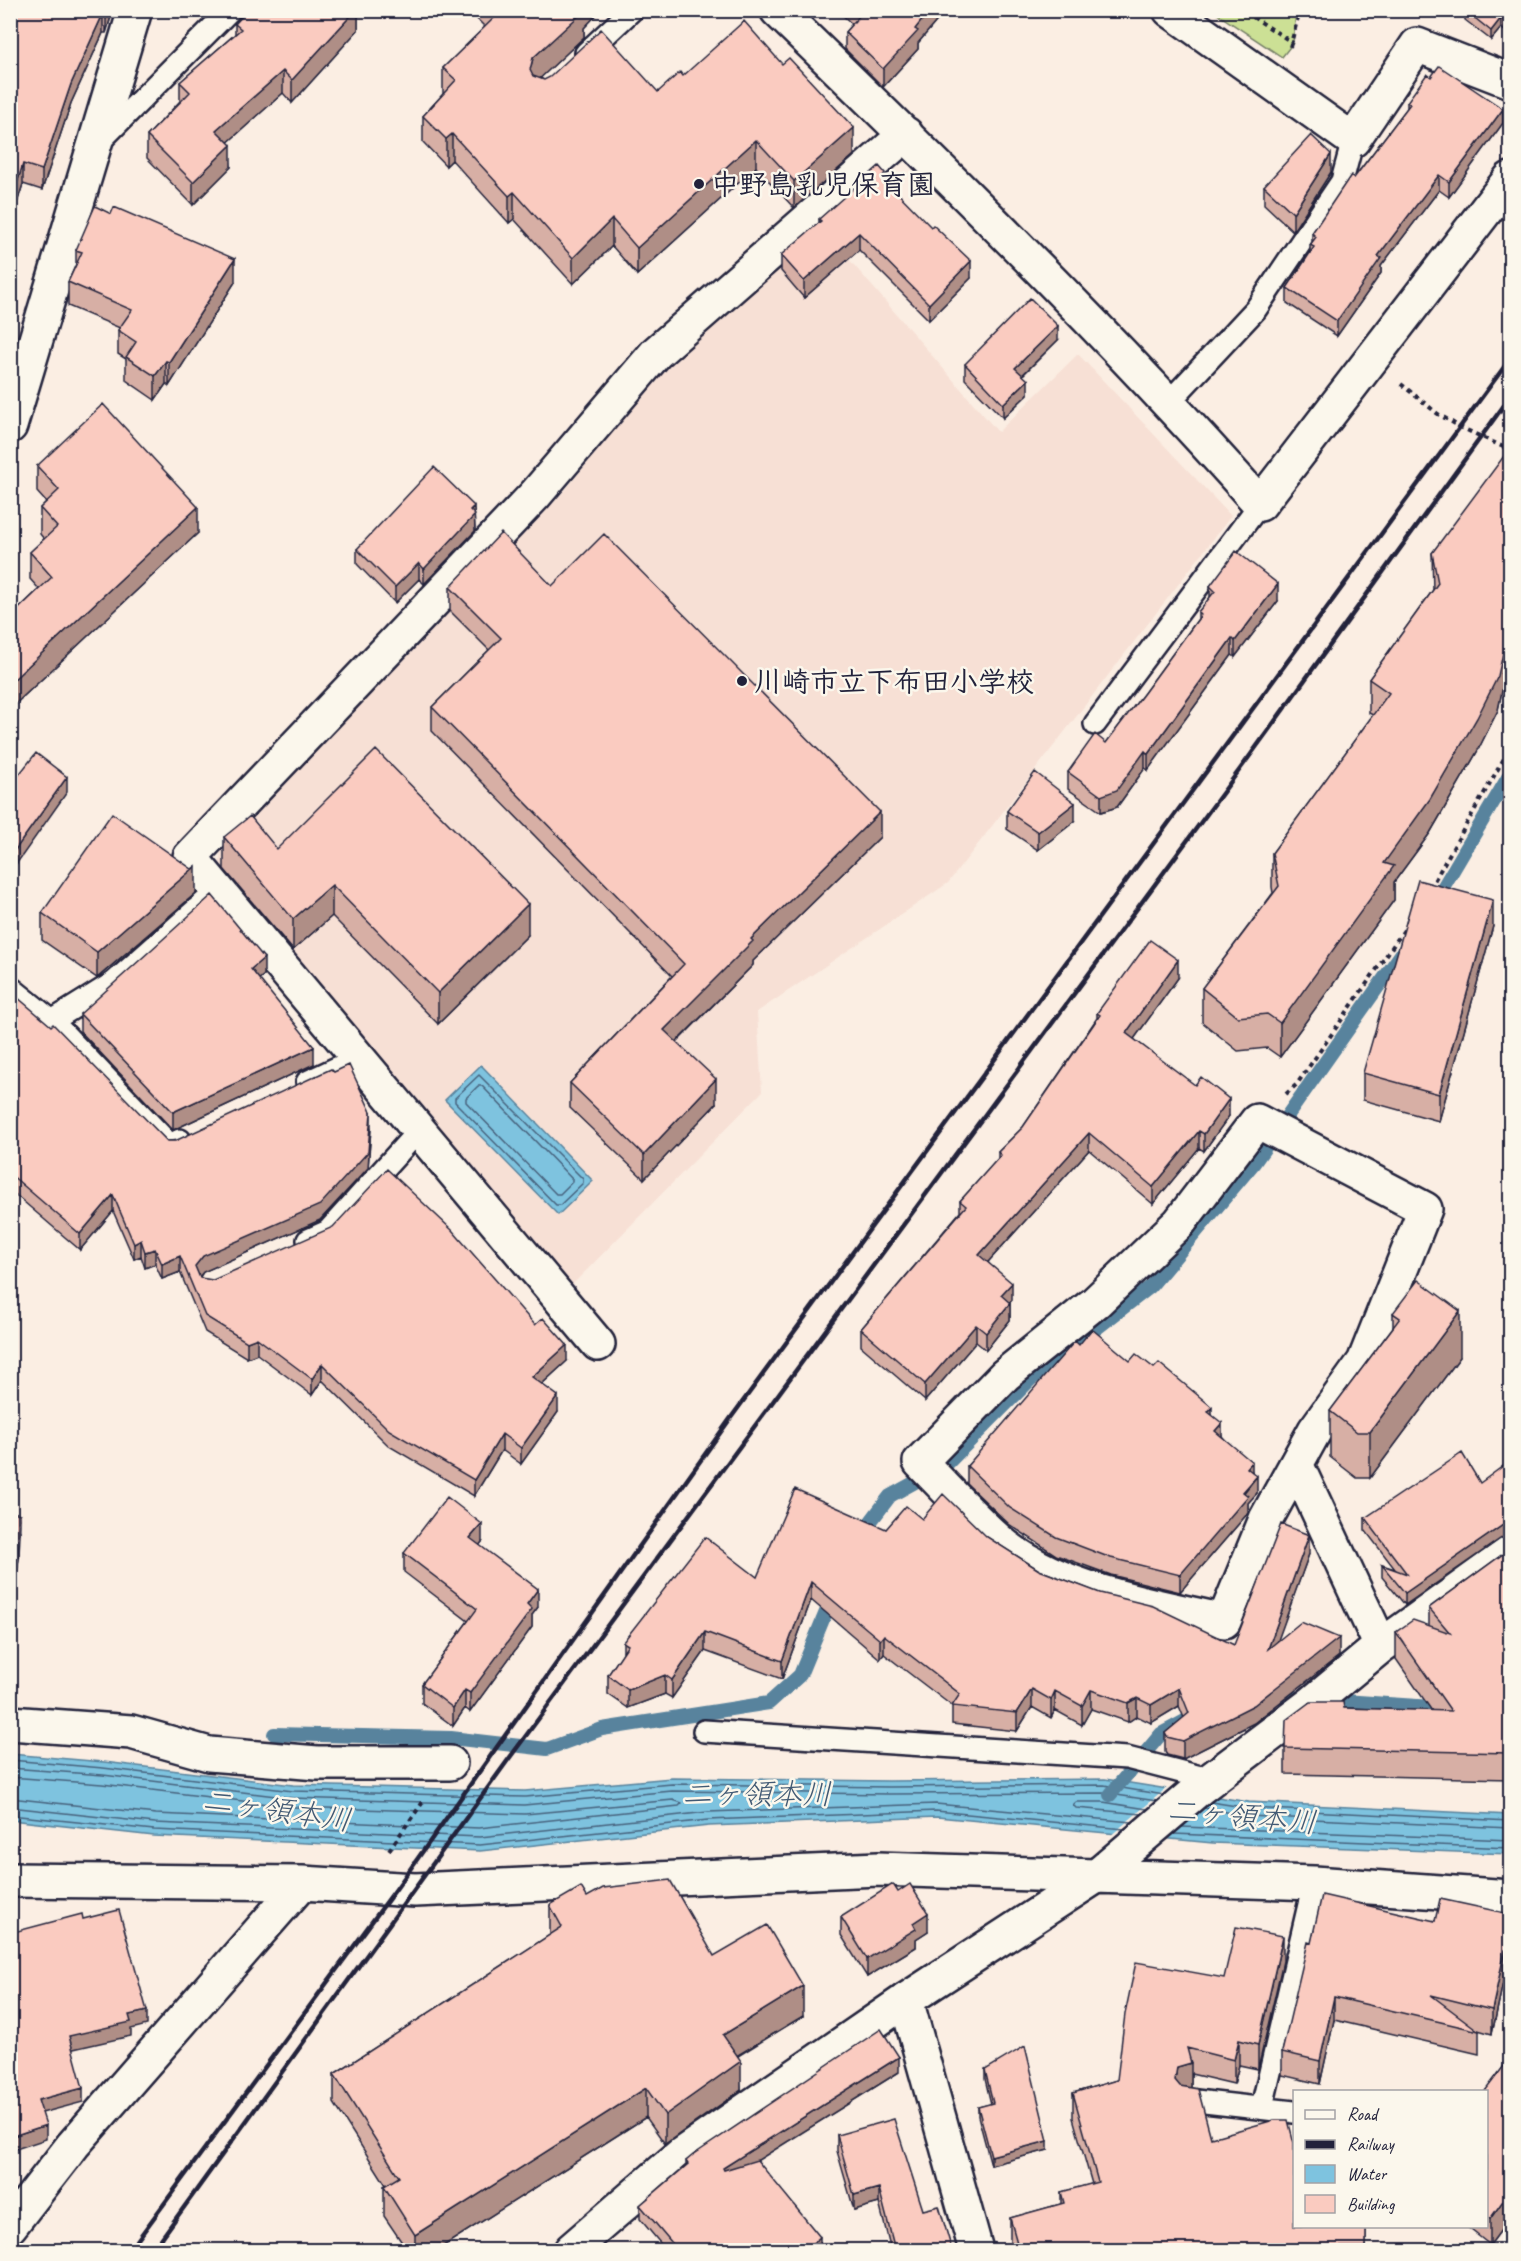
<svg xmlns="http://www.w3.org/2000/svg" width="1521" height="2261" font-family="Caveat,'Klee One',sans-serif">
  <style>
    .built { fill: #f7e0d5 }
    .green { fill: #cce095; stroke: #778168; stroke-width: 1.5 }
    .water { fill: #7ec3df; stroke: #59839d; stroke-width: 1.5 }
    .pier { fill: #fbeee3 }
    .lines { fill: none; stroke-linecap: round; stroke-linejoin: round }
    .shore { stroke: #47627d; stroke-width: 1.5 }
    .stream { stroke: #59839d; stroke-width: 14 }
    .lane-casing { stroke: #22223b; stroke-width: 26 }
    .street-casing { stroke: #22223b; stroke-width: 38 }
    .secondary-casing { stroke: #22223b; stroke-width: 38 }
    .path { stroke: #22223b; stroke-width: 4; stroke-dasharray: 4.5 4.5; stroke-linecap: butt }
    .lane { stroke: #fbf7ec; stroke-width: 21 }
    .street { stroke: #fbf7ec; stroke-width: 33 }
    .secondary { stroke: #fbf7ec; stroke-width: 33 }
    .rail { stroke: #22223b; stroke-width: 4.5 }
    .wall { fill: #d7afa5; stroke: #22223b; stroke-width: 1.5 }
    .shaded-wall { fill: #af8e86; stroke: #22223b; stroke-width: 1.5 }
    .building { fill: #facbc0; stroke: #22223b; stroke-width: 1.5 }
    .poi-dot { fill: #22223b; stroke: #fbf7ec; stroke-width: 2 }
    .labels { text-anchor: middle; stroke-width: 5; stroke-linejoin: round; paint-order: stroke }
    .poi-label { font-size: 28px; font-weight: bold; fill: #22223b; stroke: #fbf7ec; text-anchor: start }
    .water-label { font-size: 30px; font-style: italic; fill: #425a74; stroke: #fbf7ec }
  </style>
  <rect width="100%" height="100%" fill="#fbeee3"/>
  <filter id="ink" filterUnits="userSpaceOnUse"><feTurbulence type="fractalNoise" baseFrequency=".0167" numOctaves="2"/><feDisplacementMap in="SourceGraphic" scale="12" xChannelSelector="R" yChannelSelector="G"/><feConvolveMatrix kernelMatrix="1 2 1 2 8 2 1 2 1" color-interpolation-filters="sRGB"/></filter>
  <g filter="url(#ink)">
    <!-- built -->
    <path class="built" d="M 822,228 L 998,432 L 1078,354 L 1231,516 L 948,883 L 757,1012 L 762,1092 L 571,1286 L 219,874 L 221,847 L 566,489 L 664,369 Z"/>
    <!-- green -->
    <path class="green" d="M 1213,11 L 1296,11 L 1293,43 L 1282,57 Z"/>
    <!-- water -->
    <path class="water" d="M 481,1065 L 593,1181 L 558,1215 L 445,1100 Z
      M 10,1754 L 104,1762 L 293,1785 L 525,1791 L 672,1778 L 889,1781 L 1105,1779 L 1249,1802 L 1510,1815 L 1510,1854 L 1213,1843 L 937,1817 L 709,1826 L 480,1851 L 154,1836 L 11,1820 Z"/>
    <!-- pier -->
    <path class="pier" d="M 1169,1786 L 1221,1795 L 1165,1842 L 1109,1837 Z"/>
    <g class="lines">
      <!-- shore -->
      <path class="shore" d="M 479,1075 L 583,1179 L 583,1183 L 560,1205 L 556,1205 L 455,1102 L 455,1098 Z
        M 478,1086 L 482,1086 L 572,1179 L 572,1182 L 560,1194 L 556,1194 L 466,1102 L 466,1098 Z
        M 10,1760 L 103,1768 L 293,1791 L 525,1797 L 672,1784 L 889,1787 L 1104,1785 L 1164,1795
        M 10,1768 L 103,1775 L 292,1798 L 524,1805 L 672,1791 L 889,1794 L 1103,1793 L 1157,1801
        M 10,1777 L 102,1784 L 293,1807 L 525,1814 L 673,1800 L 682,1803 L 679,1806 L 479,1828 L 156,1814 L 10,1798
        M 1211,1802 L 1249,1808 L 1510,1821
        M 10,1807 L 155,1823 L 480,1837 L 708,1812 L 936,1804 L 1132,1822
        M 1204,1808 L 1249,1816 L 1510,1828
        M 1142,1814 L 1076,1808 L 1073,1805 L 1076,1802 L 1103,1802 L 1147,1809
        M 10,1815 L 154,1830 L 480,1845 L 708,1820 L 936,1811 L 1124,1829
        M 1182,1827 L 1510,1840
        M 1174,1834 L 1510,1848"/>
      <!-- stream -->
      <path class="stream" d="M 1435,901 L 1510,774
        M 859,1537 L 890,1496 L 946,1465 L 1030,1380 L 1150,1287 L 1254,1163 L 1404,950
        M 1269,1696 L 1447,1708
        M 274,1734 L 451,1738 L 547,1749 L 602,1729 L 769,1703 L 800,1675 L 833,1595
        M 1110,1795 L 1161,1734 L 1185,1721"/>
      <defs>
        <path id="lane" d="M 586,53 L 632,10
          M 99,142 L 230,10
          M 1169,402 L 1256,309 L 1342,181 L 1353,140
          M 1095,724 L 1260,504
          M 10,987 L 52,1021 L 170,1145 L 180,1140
          M 52,1021 L 113,983 L 218,890
          M 307,1082 L 358,1058
          M 308,1240 L 328,1231 L 419,1130
          M 704,1731 L 1127,1758 L 1212,1780
          M 1187,2100 L 1294,2112
          M 1262,2107 L 1314,1883"/>
        <path id="street" d="M 777,10 C 943,170 1107,332 1260,504 L 1510,179
          M 1170,10 L 1353,140 L 1417,45 L 1510,81
          M 10,426 L 135,10
          M 1257,1121 L 1425,1209 L 1364,1362 L 1315,1430 L 1266,1519 L 1224,1621 C 1151,1604 1057,1591 998,1540 C 971,1516 946,1488 920,1462 L 1005,1375 L 1096,1302 L 1179,1223 Z
          M 598,1344 L 190,857 L 535,495 L 656,353 L 906,134
          M 1297,1466 L 1381,1646
          M 10,1723 L 131,1732 L 209,1754 L 317,1763 L 450,1763
          M 10,1880 L 302,1883 L 415,1890 L 878,1869 L 1314,1883 L 1510,1897
          M 10,2226 L 73,2145 L 302,1883
          M 571,2250 L 682,2154 L 906,2000 L 1098,1875 L 1201,1787 L 1311,1704 L 1381,1646 L 1510,1553"/>
        <path id="secondary" d="M 906,2000 L 976,2250"/>
      </defs>
      <!-- lane casing -->
      <use href="#lane" class="lane-casing"/>
      <!-- street casing -->
      <use href="#street" class="street-casing"/>
      <!-- secondary casing -->
      <use href="#secondary" class="secondary-casing"/>
      <!-- path -->
      <path class="path" d="M 1253,17 L 1293,43
        M 1290,47 L 1300,10
        M 1401,384 L 1438,414 L 1460,427 L 1510,450
        M 1430,888 L 1510,748
        M 1286,1094 L 1297,1084 L 1406,927
        M 389,1850 L 423,1802"/>
      <!-- lane -->
      <use href="#lane" class="lane"/>
      <!-- street -->
      <use href="#street" class="street"/>
      <!-- secondary -->
      <use href="#secondary" class="secondary"/>
      <!-- rail -->
      <path class="rail" d="M 130,2250 L 396,1889 L 730,1419 L 1510,359
        M 153,2250 L 508,1760 L 1249,757 L 1510,397"/>
    </g>
    <!-- wall -->
    <path class="wall" d="M 10,10 L 113,10 L 106,33 L 103,33 L 71,103 L 42,190 L 23,184 L 10,225 Z
      M 358,10 L 358,30 L 292,103 L 283,93 L 228,142 L 231,167 L 193,205 L 147,158 L 147,136 L 180,101 L 180,82 L 235,34 L 235,24 Z
      M 468,10 L 601,10 L 584,28 L 584,37 L 540,78 L 544,80 L 658,92 L 683,76 L 854,155 L 794,208 L 756,167 L 637,275 L 612,246 L 573,284 L 514,219 L 509,223 L 452,160 L 446,166 L 423,142 L 423,116 L 443,94 L 443,68 L 485,27 Z
      M 837,10 L 946,10 L 918,43 L 918,49 L 883,87 L 845,49 L 845,32 L 852,24 Z
      M 1510,10 L 1510,35 L 1501,28 L 1491,40 L 1465,20 L 1465,11 Z
      M 1407,102 L 1503,123 L 1449,197 L 1439,190 L 1381,266 L 1381,273 L 1337,336 L 1287,303 L 1287,288 L 1310,252 L 1310,245 L 1312,242 L 1312,233 L 1407,108 Z
      M 1331,172 L 1293,231 L 1264,204 L 1264,186 Z
      M 885,180 L 971,278 L 929,320 L 859,250 L 804,298 L 781,271 L 781,255 L 819,223 L 819,219 Z
      M 76,250 L 235,282 L 169,386 L 166,384 L 155,400 L 126,380 L 126,359 L 118,354 L 118,330 L 120,328 L 68,306 L 68,282 L 76,264 Z
      M 1058,340 L 1023,375 L 1028,394 L 1003,418 L 965,379 L 965,364 Z
      M 1510,461 L 1510,676 L 1503,686 L 1498,710 L 1477,752 L 1430,833 L 1394,882 L 1394,900 L 1280,1057 L 1267,1048 L 1238,1051 L 1202,1022 L 1202,988 L 1273,893 L 1272,887 L 1272,853 L 1373,715 L 1369,713 L 1369,679 L 1433,590 L 1432,553 Z
      M 37,466 L 198,533 L 11,708 L 10,707 L 10,617 L 39,589 L 30,579 L 30,552 L 44,539 L 40,534 L 40,508 L 46,502 L 37,492 Z
      M 474,514 L 475,531 L 424,584 L 419,579 L 395,603 L 357,564 L 357,549 Z
      M 552,586 L 880,837 L 753,961 L 753,965 L 677,1042 L 716,1104 L 644,1179 L 570,1108 L 570,1083 L 672,976 L 432,731 L 432,707 L 489,650 L 450,611 L 450,587 Z
      M 1210,586 L 1278,601 L 1235,657 L 1232,655 L 1148,770 L 1145,768 L 1117,807 L 1101,812 L 1068,789 L 1068,772 L 1106,743 L 1144,693 L 1198,619 L 1198,612 L 1210,598 Z
      M 1007,811 L 1075,821 L 1038,850 L 1007,829 Z
      M 224,837 L 277,849 L 528,935 L 438,1024 L 332,916 L 293,950 L 224,869 Z
      M 196,893 L 97,978 L 42,940 L 42,913 Z
      M 1493,926 L 1439,1121 L 1363,1100 L 1363,1073 Z
      M 264,975 L 259,979 L 314,1064 L 173,1130 L 80,1031 L 80,1014 Z
      M 1178,978 L 1134,1039 L 1229,1116 L 1204,1151 L 1199,1148 L 1153,1204 L 1089,1150 L 988,1262 L 1012,1300 L 1010,1302 L 1010,1320 L 986,1350 L 976,1342 L 925,1401 L 861,1346 L 861,1329 L 960,1212 L 960,1201 L 998,1159 L 998,1152 L 1023,1127 L 1097,1018 L 1097,1013 Z
      M 10,991 L 167,1141 L 371,1128 L 368,1168 L 320,1220 L 203,1272 L 200,1277 L 200,1278 L 567,1361 L 542,1384 L 558,1412 L 521,1464 L 502,1450 L 474,1496 L 389,1446 L 322,1380 L 312,1395 L 257,1354 L 247,1358 L 205,1332 L 180,1272 L 162,1279 L 155,1264 L 145,1268 L 141,1256 L 134,1259 L 113,1211 L 80,1250 L 10,1190 Z
      M 1393,1313 L 1460,1357 L 1370,1478 L 1357,1478 L 1330,1457 L 1330,1411 L 1393,1327 Z
      M 1079,1345 L 1130,1361 L 1212,1415 L 1222,1436 L 1252,1471 L 1257,1493 L 1248,1503 L 1248,1513 L 1180,1592 L 1111,1575 L 1056,1555 L 1010,1525 L 967,1484 L 967,1466 Z
      M 1510,1387 L 1510,1405 L 1507,1401 L 1507,1389 Z
      M 1480,1483 L 1405,1605 L 1382,1577 L 1382,1565 L 1395,1569 L 1365,1530 L 1365,1518 Z
      M 10,1511 L 20,1531 L 19,1558 L 13,1598 L 11,1598 Z
      M 922,1519 L 987,1537 L 1039,1570 L 1234,1645 L 1309,1554 L 1277,1641 L 1339,1656 L 1254,1723 L 1183,1759 L 1167,1755 L 1165,1752 L 1165,1733 L 1184,1718 L 1179,1706 L 1151,1723 L 1137,1716 L 1128,1722 L 1091,1709 L 1082,1725 L 1055,1710 L 1051,1718 L 1032,1707 L 1017,1731 L 952,1724 L 952,1706 L 884,1654 L 880,1659 L 811,1600 L 782,1679 L 705,1651 L 672,1698 L 665,1694 L 628,1708 L 608,1694 L 608,1675 L 623,1653 L 623,1642 L 757,1577 L 886,1529 Z
      M 482,1542 L 479,1545 L 538,1607 L 532,1615 L 532,1627 L 470,1712 L 465,1708 L 453,1726 L 422,1703 L 422,1684 L 468,1621 L 404,1572 L 404,1553 Z
      M 1510,1549 L 1510,1779 L 1285,1774 L 1285,1748 L 1344,1708 L 1432,1711 L 1396,1659 L 1396,1632 L 1429,1626 L 1429,1608 Z
      M 898,1892 L 928,1931 L 916,1939 L 916,1947 L 867,1977 L 841,1935 L 841,1917 Z
      M 587,1897 L 714,1956 L 803,2016 L 738,2056 L 741,2090 L 665,2144 L 646,2117 L 437,2250 L 407,2250 L 384,2216 L 384,2186 L 386,2185 L 334,2103 L 334,2074 L 550,1935 L 550,1905 Z
      M 1510,1914 L 1510,1975 L 1505,1973 L 1492,2034 L 1478,2030 L 1479,2031 L 1479,2054 L 1334,2020 L 1320,2084 L 1282,2075 L 1282,2052 L 1311,1943 L 1435,1921 Z
      M 1283,1961 L 1258,2069 L 1239,2065 L 1234,2084 L 1191,2074 L 1191,2088 L 1211,2138 L 1294,2226 L 1366,2226 L 1366,2250 L 1012,2250 L 1010,2243 L 1010,2218 L 1061,2204 L 1061,2192 L 1092,2184 L 1073,2118 L 1073,2093 L 1117,2080 L 1224,1978 Z
      M 1510,2058 L 1510,2218 L 1490,2245 L 1466,2226 L 1486,2226 L 1486,2091 Z
      M 985,2070 L 1048,2150 L 991,2165 L 978,2116 L 978,2107 L 991,2104 L 985,2079 Z
      M 899,2072 L 757,2160 L 820,2250 L 666,2250 L 640,2219 L 640,2205 L 686,2165 L 686,2161 Z
      M 837,2135 L 952,2250 L 891,2250 L 879,2203 L 854,2210 L 837,2151 Z"/>
    <!-- shaded-wall -->
    <path class="shaded-wall" d="M 107,10 L 113,10 L 106,33 L 106,14 Z
      M 356,10 L 358,10 L 358,30 L 292,103 L 292,80 Z
      M 580,10 L 601,10 L 584,28 L 584,37 L 533,85 L 530,70 L 533,58 Z
      M 930,10 L 946,10 L 918,43 L 918,49 L 883,87 L 883,69 Z
      M 103,14 L 103,33 L 71,103 L 42,190 L 42,170 L 71,84 Z
      M 1501,18 L 1501,28 L 1491,40 L 1491,31 Z
      M 283,71 L 283,93 L 216,153 L 216,130 Z
      M 1503,109 L 1503,123 L 1449,197 L 1449,182 Z
      M 854,128 L 854,155 L 794,208 L 794,181 Z
      M 452,134 L 452,160 L 446,166 L 446,139 Z
      M 756,140 L 756,167 L 637,275 L 637,248 Z
      M 231,145 L 231,167 L 193,205 L 193,182 Z
      M 1331,154 L 1331,172 L 1293,231 L 1293,213 Z
      M 23,164 L 23,184 L 10,225 L 10,205 Z
      M 1439,175 L 1439,190 L 1381,266 L 1381,273 L 1337,336 L 1337,321 L 1378,256 Z
      M 514,192 L 514,219 L 509,223 L 509,196 Z
      M 612,219 L 612,246 L 573,284 L 573,258 Z
      M 859,233 L 859,250 L 804,298 L 804,281 Z
      M 235,259 L 235,282 L 169,386 L 169,362 Z
      M 971,261 L 971,278 L 929,320 L 929,304 Z
      M 1058,326 L 1058,340 L 1015,382 L 1015,368 Z
      M 166,361 L 166,384 L 155,400 L 155,376 Z
      M 1028,380 L 1028,394 L 1003,418 L 1003,404 Z
      M 474,506 L 475,531 L 424,584 L 424,569 Z
      M 198,507 L 198,533 L 11,708 L 11,682 Z
      M 419,563 L 419,579 L 395,603 L 395,587 Z
      M 1278,584 L 1278,601 L 1235,657 L 1235,641 Z
      M 1232,638 L 1232,655 L 1148,770 L 1148,754 Z
      M 1510,643 L 1510,676 L 1503,686 L 1498,710 L 1477,752 L 1430,833 L 1394,882 L 1394,900 L 1280,1057 L 1280,1023 L 1384,863 L 1503,653 Z
      M 1145,751 L 1145,768 L 1117,807 L 1101,812 L 1101,796 Z
      M 67,777 L 67,792 L 10,873 L 10,857 Z
      M 1075,803 L 1075,821 L 1038,850 L 1038,832 Z
      M 880,812 L 880,837 L 753,961 L 753,965 L 664,1054 L 664,1030 L 751,939 Z
      M 196,866 L 196,893 L 97,978 L 97,952 Z
      M 332,885 L 332,916 L 293,950 L 293,919 Z
      M 1493,900 L 1493,926 L 1439,1121 L 1439,1094 Z
      M 528,904 L 528,935 L 438,1024 L 438,993 Z
      M 264,958 L 264,975 L 251,986 L 251,969 Z
      M 1178,960 L 1178,978 L 1126,1050 L 1126,1033 Z
      M 314,1047 L 314,1064 L 173,1130 L 173,1112 Z
      M 716,1079 L 716,1104 L 644,1179 L 644,1155 Z
      M 1229,1099 L 1229,1116 L 1204,1151 L 1204,1134 Z
      M 371,1112 L 371,1128 L 368,1168 L 320,1220 L 203,1272 L 195,1282 L 195,1266 L 203,1256 Z
      M 1199,1131 L 1199,1148 L 1153,1204 L 1153,1187 Z
      M 1089,1133 L 1089,1150 L 979,1272 L 979,1255 Z
      M 113,1195 L 113,1211 L 80,1250 L 80,1234 Z
      M 141,1240 L 141,1256 L 134,1259 L 134,1244 Z
      M 155,1249 L 155,1264 L 145,1268 L 145,1252 Z
      M 180,1256 L 180,1272 L 162,1279 L 162,1264 Z
      M 1012,1283 L 1012,1300 L 1001,1312 L 1001,1295 Z
      M 1010,1303 L 1010,1320 L 986,1350 L 986,1333 Z
      M 1460,1311 L 1460,1357 L 1370,1478 L 1370,1432 Z
      M 976,1325 L 976,1342 L 925,1401 L 925,1384 Z
      M 257,1338 L 257,1354 L 247,1358 L 247,1342 Z
      M 567,1345 L 567,1361 L 532,1393 L 532,1377 Z
      M 322,1364 L 322,1380 L 312,1395 L 312,1379 Z
      M 558,1396 L 558,1412 L 521,1464 L 521,1448 Z
      M 12,1402 L 12,1419 L 10,1424 L 10,1407 Z
      M 1212,1407 L 1212,1424 L 1208,1412 Z
      M 1222,1423 L 1222,1441 L 1215,1431 Z
      M 502,1434 L 502,1450 L 474,1496 L 474,1480 Z
      M 13,1452 L 13,1469 L 10,1475 L 10,1458 Z
      M 1252,1462 L 1252,1480 L 1247,1468 Z
      M 12,1475 L 12,1492 L 10,1496 L 10,1479 Z
      M 1257,1476 L 1257,1493 L 1248,1503 L 1248,1513 L 1180,1592 L 1180,1575 Z
      M 20,1514 L 19,1558 L 13,1598 L 13,1581 Z
      M 1510,1520 L 1510,1532 L 1405,1605 L 1405,1593 Z
      M 482,1524 L 482,1542 L 470,1557 L 470,1538 Z
      M 1309,1535 L 1309,1554 L 1268,1668 L 1268,1649 Z
      M 811,1582 L 811,1600 L 782,1679 L 782,1661 Z
      M 538,1589 L 538,1607 L 532,1615 L 532,1627 L 470,1712 L 470,1693 L 527,1604 Z
      M 705,1632 L 705,1651 L 672,1698 L 672,1680 Z
      M 884,1635 L 884,1654 L 880,1659 L 880,1640 Z
      M 1339,1638 L 1339,1656 L 1254,1723 L 1183,1759 L 1183,1741 Z
      M 665,1675 L 665,1694 L 628,1708 L 628,1690 Z
      M 1179,1688 L 1179,1706 L 1151,1723 L 1151,1705 Z
      M 1032,1689 L 1032,1707 L 1017,1731 L 1017,1713 Z
      M 465,1690 L 465,1708 L 453,1726 L 453,1708 Z
      M 1091,1690 L 1091,1709 L 1082,1725 L 1082,1706 Z
      M 1055,1691 L 1055,1710 L 1051,1718 L 1051,1700 Z
      M 1137,1698 L 1137,1716 L 1128,1722 L 1128,1703 Z
      M 928,1913 L 928,1931 L 916,1939 L 916,1947 L 867,1977 L 867,1959 L 913,1923 Z
      M 1283,1936 L 1283,1961 L 1258,2069 L 1258,2045 Z
      M 1505,1950 L 1505,1973 L 1492,2034 L 1492,2010 Z
      M 803,1986 L 803,2016 L 723,2064 L 723,2035 Z
      M 1334,1997 L 1334,2020 L 1320,2084 L 1320,2061 Z
      M 147,2011 L 147,2025 L 131,2029 L 131,2036 L 69,2050 L 69,2036 L 129,2015 Z
      M 1239,2040 L 1239,2065 L 1234,2084 L 1234,2060 Z
      M 899,2057 L 899,2072 L 723,2182 L 723,2168 Z
      M 741,2061 L 741,2090 L 665,2144 L 665,2115 Z
      M 1191,2063 L 1191,2088 L 1177,2092 L 1175,2080 L 1177,2067 Z
      M 83,2088 L 83,2102 L 38,2114 L 38,2100 Z
      M 646,2088 L 646,2117 L 437,2250 L 415,2250 L 415,2235 Z
      M 46,2125 L 46,2139 L 10,2151 L 10,2137 Z
      M 1048,2141 L 1048,2150 L 991,2165 L 991,2156 Z
      M 879,2188 L 879,2203 L 854,2210 L 854,2195 Z
      M 1510,2191 L 1510,2218 L 1490,2245 L 1490,2219 Z
      M 820,2237 L 820,2250 L 804,2250 Z
      M 1269,2246 L 1269,2250 L 1252,2250 Z"/>
    <!-- building -->
    <path class="building" d="M 10,10 L 107,10 L 106,14 L 103,14 L 71,84 L 42,170 L 23,164 L 10,205 Z
      M 248,10 L 356,10 L 292,80 L 283,71 L 216,130 L 231,145 L 193,182 L 147,136 L 190,92 L 180,82 L 241,29 L 235,24 Z
      M 494,10 L 584,11 L 533,58 L 530,70 L 533,76 L 544,80 L 550,77 L 601,29 L 658,92 L 680,72 L 683,76 L 744,21 L 782,64 L 789,58 L 854,128 L 794,181 L 756,140 L 637,248 L 612,219 L 573,258 L 514,192 L 509,196 L 452,134 L 446,139 L 423,116 L 456,80 L 443,68 L 498,14 Z
      M 857,10 L 930,10 L 915,29 L 918,31 L 883,69 L 845,32 L 861,14 Z
      M 1465,10 L 1510,10 L 1510,26 L 1501,18 L 1491,31 Z
      M 1439,66 L 1503,109 L 1449,182 L 1439,175 L 1378,256 L 1381,258 L 1337,321 L 1287,288 L 1314,247 L 1310,245 L 1316,237 L 1312,233 L 1351,175 L 1354,178 L 1410,104 L 1407,102 L 1427,74 L 1431,77 Z
      M 1311,135 L 1331,154 L 1293,213 L 1264,186 Z
      M 879,166 L 885,173 L 882,177 L 931,227 L 933,225 L 971,261 L 929,304 L 859,233 L 804,281 L 781,255 L 821,221 L 819,219 Z
      M 95,206 L 111,214 L 114,207 L 235,259 L 169,362 L 166,361 L 155,376 L 126,357 L 136,342 L 118,330 L 132,310 L 68,282 L 82,252 L 76,250 Z
      M 1030,298 L 1058,326 L 1015,368 L 1028,380 L 1003,404 L 965,364 Z
      M 103,404 L 198,507 L 11,682 L 10,681 L 10,617 L 52,577 L 30,552 L 57,527 L 40,508 L 59,490 L 37,466 Z
      M 1504,456 L 1510,461 L 1510,643 L 1503,653 L 1498,676 L 1477,718 L 1430,799 L 1384,863 L 1394,866 L 1280,1023 L 1267,1014 L 1238,1017 L 1202,988 L 1279,886 L 1272,853 L 1389,693 L 1369,679 L 1438,583 L 1432,553 Z
      M 434,467 L 474,506 L 470,510 L 475,515 L 424,569 L 419,563 L 395,587 L 357,549 Z
      M 501,533 L 552,586 L 604,534 L 880,812 L 751,939 L 753,941 L 664,1030 L 716,1079 L 644,1155 L 570,1083 L 684,964 L 432,707 L 501,638 L 450,587 Z
      M 1236,551 L 1278,584 L 1235,641 L 1232,638 L 1148,754 L 1145,751 L 1117,790 L 1101,796 L 1068,772 L 1095,734 L 1106,743 L 1144,693 L 1201,615 L 1198,612 L 1215,591 L 1210,586 Z
      M 376,750 L 528,904 L 438,993 L 332,885 L 293,919 L 224,837 L 250,816 L 277,849 Z
      M 36,753 L 67,777 L 10,857 L 10,786 Z
      M 1035,772 L 1075,803 L 1038,832 L 1007,811 Z
      M 112,813 L 192,869 L 196,866 L 97,952 L 42,913 Z
      M 1418,880 L 1493,900 L 1439,1094 L 1363,1073 Z
      M 212,895 L 264,958 L 251,969 L 314,1047 L 173,1112 L 80,1014 Z
      M 1150,940 L 1178,960 L 1126,1033 L 1195,1085 L 1201,1077 L 1229,1099 L 1204,1134 L 1199,1131 L 1153,1187 L 1089,1133 L 979,1255 L 1012,1283 L 1001,1295 L 1010,1303 L 986,1333 L 976,1325 L 925,1384 L 861,1329 L 966,1206 L 960,1201 L 1001,1155 L 998,1152 L 1023,1127 L 1100,1015 L 1097,1013 Z
      M 10,991 L 51,1026 L 53,1024 L 167,1141 L 175,1141 L 331,1069 L 334,1072 L 349,1065 L 371,1112 L 368,1152 L 320,1205 L 203,1256 L 195,1266 L 200,1278 L 213,1280 L 333,1227 L 387,1169 L 452,1230 L 535,1325 L 543,1318 L 567,1345 L 532,1377 L 558,1396 L 521,1448 L 502,1434 L 474,1480 L 389,1430 L 322,1364 L 312,1379 L 257,1338 L 247,1342 L 205,1316 L 180,1256 L 162,1264 L 155,1249 L 145,1252 L 141,1240 L 134,1244 L 113,1195 L 80,1234 L 10,1174 Z
      M 1418,1280 L 1460,1311 L 1370,1432 L 1357,1432 L 1330,1411 L 1400,1318 L 1393,1313 Z
      M 1092,1329 L 1130,1361 L 1136,1354 L 1154,1368 L 1159,1363 L 1212,1407 L 1208,1412 L 1222,1423 L 1215,1431 L 1252,1462 L 1247,1468 L 1257,1476 L 1243,1492 L 1248,1496 L 1180,1575 L 1111,1558 L 1056,1537 L 1010,1508 L 967,1466 L 1075,1341 L 1079,1345 Z
      M 1462,1453 L 1480,1483 L 1510,1461 L 1510,1520 L 1405,1593 L 1382,1565 L 1407,1574 L 1365,1518 Z
      M 795,1489 L 886,1529 L 906,1506 L 922,1519 L 943,1494 L 987,1537 L 1039,1570 L 1100,1593 L 1153,1606 L 1234,1645 L 1281,1524 L 1309,1535 L 1268,1649 L 1301,1622 L 1339,1638 L 1254,1705 L 1183,1741 L 1167,1737 L 1165,1733 L 1189,1713 L 1179,1688 L 1151,1705 L 1137,1698 L 1128,1703 L 1091,1690 L 1082,1706 L 1055,1691 L 1051,1700 L 1032,1689 L 1017,1713 L 952,1706 L 960,1694 L 884,1635 L 880,1640 L 811,1582 L 782,1661 L 705,1632 L 672,1680 L 665,1675 L 628,1690 L 608,1675 L 628,1645 L 623,1642 L 705,1537 L 757,1577 Z
      M 447,1497 L 482,1524 L 470,1538 L 538,1589 L 527,1604 L 532,1609 L 470,1693 L 465,1690 L 453,1708 L 422,1684 L 477,1609 L 404,1553 Z
      M 10,1511 L 20,1514 L 19,1541 L 13,1581 L 10,1581 Z
      M 1510,1549 L 1510,1753 L 1285,1748 L 1286,1720 L 1310,1702 L 1343,1702 L 1344,1708 L 1451,1711 L 1396,1632 L 1413,1620 L 1450,1633 L 1429,1608 Z
      M 670,1880 L 714,1956 L 767,1925 L 803,1986 L 723,2035 L 741,2061 L 665,2115 L 646,2088 L 415,2235 L 384,2186 L 399,2177 L 334,2074 L 562,1927 L 550,1905 L 581,1887 L 587,1897 L 603,1888 Z
      M 893,1884 L 898,1892 L 910,1884 L 928,1913 L 913,1923 L 916,1929 L 867,1959 L 841,1917 Z
      M 1322,1895 L 1435,1921 L 1440,1899 L 1510,1914 L 1510,1952 L 1505,1950 L 1492,2010 L 1431,1995 L 1479,2031 L 1334,1997 L 1320,2061 L 1282,2052 L 1308,1942 L 1311,1943 Z
      M 119,1910 L 147,2011 L 129,2015 L 131,2022 L 69,2036 L 83,2088 L 38,2100 L 46,2125 L 10,2137 L 10,1933 L 82,1914 L 83,1919 Z
      M 1236,1927 L 1283,1936 L 1258,2045 L 1239,2040 L 1234,2060 L 1187,2048 L 1191,2063 L 1177,2067 L 1175,2080 L 1180,2086 L 1198,2089 L 1211,2138 L 1274,2120 L 1288,2120 L 1294,2143 L 1294,2226 L 1366,2226 L 1366,2247 L 1336,2247 L 1336,2250 L 1266,2250 L 1269,2246 L 1252,2250 L 1019,2250 L 1010,2218 L 1064,2203 L 1061,2192 L 1098,2182 L 1073,2093 L 1117,2080 L 1125,2014 L 1136,1962 L 1224,1978 Z
      M 881,2029 L 899,2057 L 723,2168 L 724,2170 L 757,2160 L 820,2237 L 804,2250 L 678,2250 L 640,2205 L 688,2164 L 686,2161 L 693,2155 Z
      M 1025,2046 L 1048,2141 L 991,2156 L 978,2107 L 993,2103 L 985,2070 Z
      M 1510,2058 L 1510,2191 L 1490,2219 L 1486,2216 L 1486,2091 L 1485,2091 Z
      M 894,2119 L 923,2210 L 939,2206 L 952,2250 L 895,2250 L 879,2188 L 854,2195 L 837,2135 Z"/>
  </g>
  <!-- markers -->
  <g class="poi-dot">
    <circle cx="699" cy="184" r="6"/>
    <circle cx="742" cy="681" r="6"/>
  </g>
  <g class="labels">
    <!-- poi labels -->
    <g class="poi-label">
      <text x="711" y="194">中野島乳児保育園</text>
      <text x="754" y="691">川崎市立下布田小学校</text>
    </g>
    <!-- water labels -->
    <g class="water-label">
      <text x="757" y="1804">二ヶ領本川</text>
      <text transform="translate(277 1810) rotate(8)" y="10">二ヶ領本川</text>
      <text transform="translate(1242 1816) rotate(5)" y="10">二ヶ領本川</text>
    </g>
  </g>
  <!-- margin -->
  <rect width="1521" height="2261" fill="none" stroke="#fbf7ec" stroke-width="36"/>
  <rect x="18" y="18" width="1485" height="2225" fill="none" stroke="#22223b" stroke-width="2" filter="url(#ink)"/>
  <!-- legend -->
  <rect x="1293" y="2090" width="195" height="138" fill="#fbf7ec" stroke="#a4a2a5" stroke-width="1.5"/>
  <rect x="1305" y="2110" width="30" height="9" fill="#fbf7ec" stroke="#a4a2a5" stroke-width="1.5"/>
  <text x="1347" y="2120" font-size="18" fill="#22223b">Road</text>
  <rect x="1305" y="2140" width="30" height="9" fill="#22223b" stroke="#a4a2a5" stroke-width="1.5"/>
  <text x="1347" y="2150" font-size="18" fill="#22223b">Railway</text>
  <rect x="1305" y="2165" width="30" height="18" fill="#7ec3df" stroke="#a4a2a5" stroke-width="1.5"/>
  <text x="1347" y="2180" font-size="18" fill="#22223b">Water</text>
  <rect x="1305" y="2195" width="30" height="18" fill="#facbc0" stroke="#a4a2a5" stroke-width="1.5"/>
  <text x="1347" y="2210" font-size="18" fill="#22223b">Building</text>
</svg>
